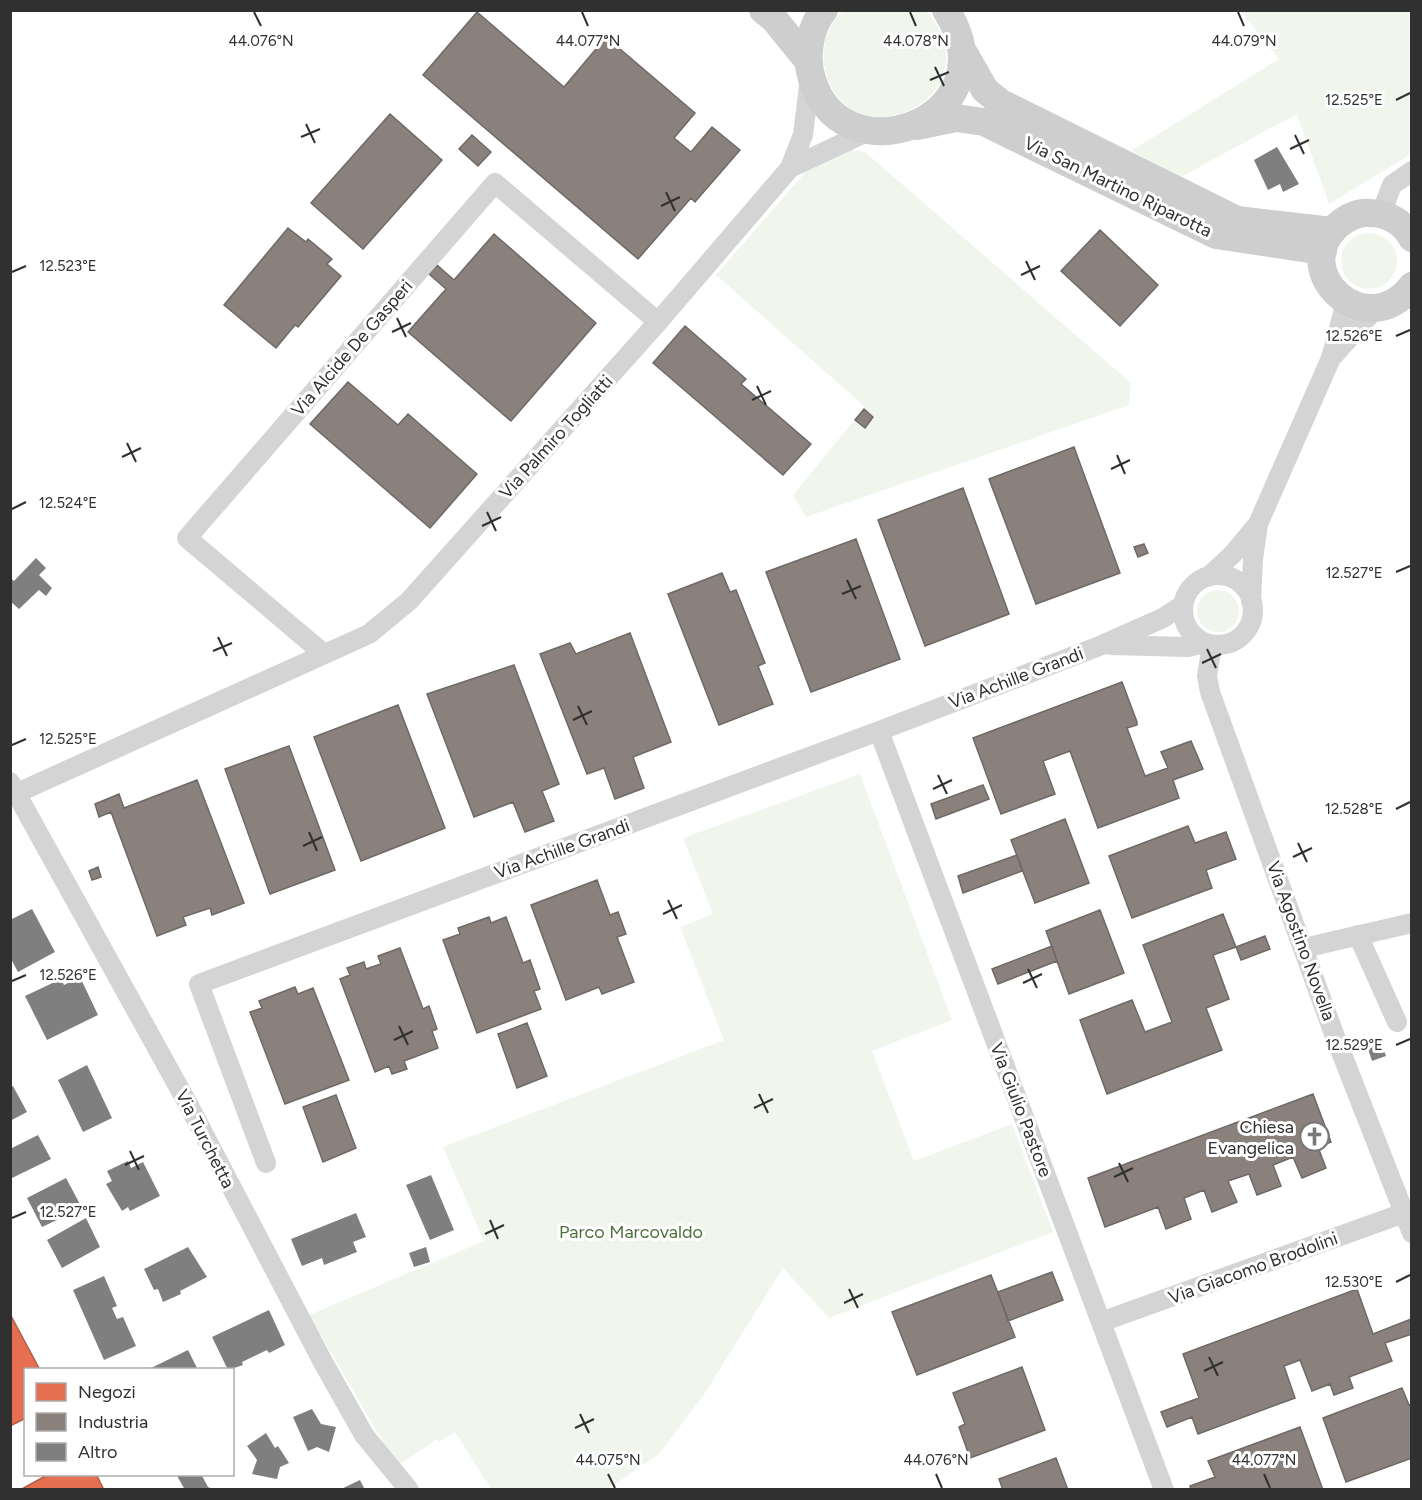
<svg xmlns="http://www.w3.org/2000/svg" width="1422" height="1500" font-family="Figtree,sans-serif">
  <style>
    .green { fill: #f1f6ec }
    .shops { fill: #e76f51; stroke: #b05c47; stroke-width: 1.5 }
    .industry { fill: #8a817c; stroke: #6f6965; stroke-width: 1.5 }
    .building { fill: #7f7f7f }
    .lines { fill: none; stroke-linecap: round; stroke-linejoin: round }
    .street { stroke: #d4d4d4; stroke-width: 20 }
    .secondary { stroke: #cecece; stroke-width: 28 }
    .ticks { fill: none; stroke: #303030; stroke-width: 2 }
    .labels { text-anchor: middle; stroke-width: 6; stroke-linejoin: round; paint-order: stroke }
    .street-label { font-size: 18px; fill: #303030; stroke: #fff }
    .poi-label { font-size: 18px; fill: #303030; stroke: #fff; text-anchor: end }
    .park-label { font-size: 18px; fill: #4e703a; stroke: #fff }
    .ticks-label { font-size: 15px; text-anchor: middle; fill: #303030; stroke: #fff; stroke-width: 6; stroke-linejoin: round; paint-order: stroke }
  </style>
  <rect width="100%" height="100%" fill="#fff"/>
  <!-- green -->
  <path class="green" d="M 926,10 C 1001,98 846,167 825,69 C 820,46 827,27 843,11 Z
    M 1241,11 L 1411,11 L 1411,154 L 1329,204 L 1297,114 L 1181,177 L 1131,151 L 1279,59 Z
    M 852,150 L 865,152 L 1131,383 L 1129,405 L 806,517 L 793,495 L 865,407 L 716,275 L 809,168 L 839,152 Z
    M1341 261a28 28 0 1 1 56 0a28 28 0 1 1-56 0Z
    M1197 611a21 21 0 1 1 42 0a21 21 0 1 1-42 0Z
    M 860,774 L 952,1020 L 872,1051 L 914,1161 L 1012,1124 L 1053,1232 L 829,1318 L 783,1268 L 703,1396 L 659,1454 L 608,1489 L 491,1489 L 455,1432 L 439,1442 L 437,1439 L 397,1466 L 309,1315 L 484,1241 L 443,1147 L 724,1040 L 680,927 L 713,914 L 683,838 Z"/>
  <!-- shops -->
  <path class="shops" d="M 10,1314 L 40,1370 L 26,1370 L 26,1418 L 10,1426 Z
    M 49,1474 L 96,1474 L 104,1490 L 20,1490 Z"/>
  <!-- industry -->
  <path class="industry" d="M 477,12 L 564,87 L 606,37 L 695,113 L 674,138 L 691,152 L 712,127 L 740,150 L 695,202 L 691,198 L 638,259 L 423,75 Z
    M 390,114 L 442,160 L 363,249 L 311,203 Z
    M 472,135 L 491,152 L 478,166 L 459,149 Z
    M 288,228 L 306,242 L 308,239 L 332,259 L 327,264 L 341,276 L 298,327 L 295,325 L 276,348 L 224,305 Z
    M 1100,230 L 1158,285 L 1120,326 L 1061,271 Z
    M 494,234 L 596,323 L 511,421 L 408,332 L 446,289 L 429,274 L 437,265 L 454,280 Z
    M 685,326 L 746,379 L 741,384 L 811,444 L 783,475 L 653,363 Z
    M 348,382 L 398,425 L 408,414 L 477,474 L 430,528 L 310,424 Z
    M 864,409 L 873,417 L 865,428 L 855,420 Z
    M 1074,447 L 1120,573 L 1036,604 L 989,479 Z
    M 963,488 L 1009,614 L 925,646 L 878,520 Z
    M 856,539 L 900,659 L 811,692 L 766,572 Z
    M 1144,544 L 1148,553 L 1138,557 L 1134,547 Z
    M 722,573 L 730,592 L 736,590 L 765,663 L 758,666 L 773,704 L 719,725 L 668,594 Z
    M 630,633 L 671,742 L 633,757 L 644,788 L 615,799 L 604,768 L 587,774 L 540,654 L 570,643 L 576,654 Z
    M 514,665 L 559,784 L 542,791 L 554,821 L 525,832 L 513,802 L 474,817 L 427,694 Z
    M 1122,682 L 1137,722 L 1137,725 L 1127,728 L 1145,776 L 1168,768 L 1161,752 L 1191,741 L 1203,769 L 1173,780 L 1179,798 L 1098,828 L 1070,751 L 1043,761 L 1055,794 L 1001,814 L 973,738 Z
    M 398,705 L 445,828 L 361,861 L 314,737 Z
    M 289,746 L 335,870 L 270,894 L 225,769 Z
    M 197,780 L 244,903 L 212,915 L 210,908 L 183,917 L 186,925 L 157,936 L 111,812 L 99,817 L 95,804 L 119,794 L 124,808 Z
    M 983,785 L 989,799 L 936,819 L 931,804 Z
    M 1065,819 L 1089,883 L 1035,903 L 1011,840 Z
    M 1188,826 L 1195,843 L 1226,832 L 1236,859 L 1206,870 L 1212,888 L 1132,918 L 1109,856 Z
    M 1017,855 L 1022,871 L 963,893 L 958,876 Z
    M 98,867 L 101,877 L 92,880 L 89,871 Z
    M 597,880 L 610,915 L 618,912 L 626,934 L 617,937 L 634,982 L 602,994 L 599,987 L 566,1000 L 531,905 Z
    M 1100,910 L 1124,973 L 1069,994 L 1046,931 Z
    M 1223,914 L 1236,947 L 1213,955 L 1229,999 L 1206,1008 L 1222,1050 L 1107,1094 L 1080,1020 L 1132,1000 L 1145,1032 L 1172,1022 L 1143,945 Z
    M 489,917 L 491,923 L 506,917 L 523,963 L 530,960 L 540,989 L 534,991 L 541,1009 L 477,1033 L 443,940 L 460,934 L 458,928 Z
    M 1265,936 L 1270,949 L 1241,960 L 1236,947 Z
    M 1052,946 L 1057,961 L 998,984 L 992,969 Z
    M 400,948 L 423,1009 L 429,1006 L 437,1029 L 432,1031 L 438,1048 L 404,1061 L 407,1069 L 392,1074 L 389,1066 L 375,1072 L 340,979 L 350,975 L 347,968 L 364,962 L 366,969 L 381,964 L 378,956 Z
    M 295,987 L 298,994 L 313,988 L 349,1080 L 285,1104 L 250,1012 L 262,1008 L 259,1001 Z
    M 527,1023 L 547,1076 L 517,1088 L 498,1034 Z
    M 1313,1094 L 1331,1142 L 1318,1147 L 1326,1168 L 1302,1178 L 1293,1157 L 1273,1165 L 1281,1186 L 1257,1195 L 1249,1174 L 1228,1181 L 1237,1202 L 1212,1212 L 1204,1190 L 1184,1198 L 1191,1219 L 1166,1229 L 1158,1207 L 1105,1227 L 1088,1178 Z
    M 336,1095 L 356,1148 L 323,1162 L 303,1107 Z
    M 1052,1272 L 1063,1300 L 1008,1321 L 998,1292 Z
    M 991,1275 L 1015,1337 L 917,1375 L 892,1312 Z
    M 1357,1289 L 1373,1334 L 1411,1319 L 1412,1334 L 1385,1343 L 1392,1361 L 1349,1377 L 1353,1388 L 1334,1395 L 1330,1384 L 1312,1391 L 1300,1360 L 1284,1366 L 1295,1398 L 1198,1434 L 1192,1417 L 1167,1427 L 1161,1412 L 1199,1398 L 1183,1354 Z
    M 1022,1367 L 1045,1430 L 970,1458 L 959,1427 L 965,1424 L 953,1393 Z
    M 1402,1388 L 1409,1405 L 1412,1404 L 1412,1458 L 1346,1482 L 1323,1418 Z
    M 1300,1427 L 1323,1490 L 1191,1490 L 1190,1486 L 1215,1477 L 1208,1461 Z
    M 1056,1458 L 1068,1490 L 1003,1490 L 999,1479 Z"/>
  <!-- building -->
  <path class="building" d="M 1277,147 L 1299,184 L 1283,192 L 1280,184 L 1268,190 L 1254,160 Z
    M 36,558 L 46,568 L 39,575 L 52,588 L 46,596 L 39,590 L 19,609 L 10,601 L 10,578 L 14,581 Z
    M 32,909 L 55,952 L 18,972 L 10,957 L 10,920 Z
    M 80,977 L 98,1015 L 47,1040 L 25,996 L 61,979 L 64,985 Z
    M 1381,1044 L 1386,1056 L 1372,1061 L 1368,1049 Z
    M 87,1065 L 112,1118 L 83,1132 L 58,1080 Z
    M 13,1086 L 27,1112 L 10,1121 L 10,1088 Z
    M 38,1135 L 51,1159 L 10,1179 L 10,1149 Z
    M 128,1161 L 131,1168 L 143,1162 L 160,1196 L 130,1211 L 128,1207 L 122,1211 L 106,1184 L 112,1181 L 107,1171 Z
    M 431,1175 L 454,1230 L 430,1240 L 406,1185 Z
    M 66,1178 L 82,1208 L 42,1227 L 27,1198 Z
    M 356,1213 L 366,1237 L 353,1242 L 357,1252 L 324,1265 L 322,1258 L 302,1266 L 291,1239 Z
    M 86,1218 L 100,1247 L 62,1268 L 47,1240 Z
    M 188,1247 L 207,1277 L 180,1291 L 181,1294 L 163,1302 L 158,1289 L 154,1290 L 144,1269 Z
    M 426,1247 L 430,1262 L 414,1267 L 409,1253 Z
    M 104,1276 L 117,1306 L 112,1308 L 117,1319 L 123,1317 L 136,1346 L 104,1360 L 73,1290 Z
    M 269,1310 L 285,1345 L 269,1353 L 267,1350 L 242,1362 L 243,1365 L 228,1370 L 212,1337 Z
    M 188,1350 L 198,1370 L 147,1370 Z
    M 312,1409 L 321,1424 L 336,1427 L 329,1452 L 317,1447 L 308,1451 L 293,1417 Z
    M 266,1433 L 275,1448 L 278,1446 L 289,1463 L 280,1467 L 277,1479 L 252,1474 L 257,1460 L 247,1446 Z
    M 176,1474 L 201,1474 L 208,1487 L 215,1490 L 185,1490 Z
    M 360,1480 L 365,1490 L 339,1490 Z"/>
  <g class="lines">
    <!-- street -->
    <path class="street" d="M 790,168 L 803,135 L 810,78
      M 1381,214 L 1392,185 L 1412,171
      M 1333,356 L 1376,308
      M1183 610a35 35 0 1 1 70 0a35 35 0 1 1-70 0Z
      M 1208,577 L 1233,554 L 1258,524
      M 1251,601 L 1253,559 L 1258,524 L 1331,358 L 1346,302
      M 1111,645 L 1188,647 L 1205,643
      M 1212,645 L 1207,676 L 1210,692 L 1334,1034 L 1412,1233
      M 324,654 L 187,538 L 495,183 L 658,322
      M 879,731 L 1164,1490
      M 10,782 L 188,1104 L 324,1364 L 364,1435 L 409,1490
      M 17,793 L 369,634 L 409,601 L 658,322 L 790,168 L 869,131
      M 1358,935 L 1397,1022
      M 1304,948 L 1412,923
      M 266,1163 L 199,984 L 879,731 L 1102,645 L 1163,618 L 1183,605
      M 1101,1322 L 1404,1213"/>
    <!-- secondary -->
    <path class="secondary" d="M 763,10 L 774,19 L 809,62
      M 824,10 C 811,25 806,52 810,71 C 834,186 1016,120 946,10
      M 961,48 L 985,90 L 1001,103 L 1237,220 L 1332,231
      M 917,126 L 956,118 L 984,122 L 1216,235 L 1323,251
      M 1412,238 C 1404,223 1388,213 1370,213 C 1358,212 1346,218 1337,226 C 1288,272 1366,345 1412,286"/>
  </g>
  <!-- ticks -->
  <path class="ticks" d="M 254,12 L 261,26M 582,12 L 588,26M 910,12 L 916,26M 1238,12 L 1244,26M 935,67 L 944,86M 930,80 L 949,72M 1396,100 L 1410,93M 306,124 L 315,143M 1295,135 L 1304,154M 301,137 L 320,129M 1290,149 L 1309,140M 666,192 L 675,211M 661,206 L 680,197M 1026,261 L 1035,280M 12,272 L 26,266M 1021,275 L 1040,266M 397,318 L 406,337M 392,332 L 411,323M 1396,336 L 1410,330M 757,386 L 766,405M 752,400 L 771,391M 127,443 L 136,462M 1117,455 L 1125,474M 122,457 L 141,448M 1111,469 L 1130,460M 12,509 L 26,502M 487,512 L 496,531M 482,526 L 501,517M 1396,572 L 1410,566M 847,580 L 856,599M 842,594 L 861,586M 218,637 L 227,656M 1207,649 L 1216,668M 213,651 L 232,643M 1202,663 L 1221,654M 578,706 L 587,725M 573,720 L 592,711M 12,745 L 26,739M 938,775 L 947,794M 933,789 L 952,780M 1396,809 L 1410,802M 309,832 L 317,851M 1298,843 L 1307,862M 303,846 L 322,837M 1293,857 L 1312,848M 668,900 L 677,919M 663,914 L 682,905M 1028,969 L 1037,988M 12,981 L 26,975M 1023,983 L 1042,974M 399,1026 L 408,1045M 394,1040 L 413,1031M 1396,1045 L 1410,1039M 759,1094 L 768,1113M 754,1108 L 773,1099M 130,1151 L 139,1170M 1119,1163 L 1128,1182M 125,1165 L 144,1156M 1114,1177 L 1133,1168M 12,1218 L 26,1212M 490,1220 L 498,1239M 485,1234 L 504,1225M 1396,1282 L 1410,1275M 849,1289 L 858,1308M 844,1303 L 863,1294M 1209,1357 L 1218,1376M 1204,1371 L 1223,1362M 580,1414 L 589,1433M 575,1428 L 594,1419M 608,1474 L 615,1488M 936,1474 L 942,1488M 1264,1474 L 1270,1488"/>
  <!-- icons -->
  <defs>
    <symbol id="church-ring" viewBox="-11 -11 22 22"><circle r="9.5" fill="#fff" stroke="#787878" stroke-width="1.5"/><path d="M-1.2-6h2.4v3.5h3.3v2.4h-3.3V6h-2.4V-.1h-3.3v-2.4h3.3Z" fill="#787878"/></symbol>
  </defs>
  <g fill-rule="evenodd">
    <use href="#church-ring" x="1298" y="1120" width="33" height="33"/>
  </g>
  <g class="labels">
    <!-- street labels -->
    <g class="street-label">
      <text transform="translate(1118 187) rotate(26)" y="6">Via San Martino Riparotta</text>
      <text transform="translate(352 348) rotate(-49)" y="6">Via Alcide De Gasperi</text>
      <text transform="translate(556 437) rotate(-48)" y="6">Via Palmiro Togliatti</text>
      <text transform="translate(1016 678) rotate(-21)" y="6">Via Achille Grandi</text>
      <text transform="translate(562 849) rotate(-20)" y="6">Via Achille Grandi</text>
      <text transform="translate(1301 941) rotate(70)" y="6">Via Agostino Novella</text>
      <text transform="translate(1021 1110) rotate(69)" y="6">Via Giulio Pastore</text>
      <text transform="translate(205 1139) rotate(63)" y="6">Via Turchetta</text>
      <text transform="translate(1253 1268) rotate(-20)" y="6">Via Giacomo Brodolini</text>
    </g>
    <!-- poi labels -->
    <g class="poi-label">
      <text x="1294" y="1133">Chiesa<tspan x="1294" dy="21">Evangelica</tspan></text>
    </g>
    <!-- park labels -->
    <g class="park-label">
      <text x="631" y="1238">Parco Marcovaldo</text>
    </g>
  </g>
  <g class="ticks-label">
    <text x="261" y="46">44.076°N</text>
    <text x="588" y="46">44.077°N</text>
    <text x="916" y="46">44.078°N</text>
    <text x="1244" y="46">44.079°N</text>
    <text x="1354" y="105">12.525°E</text>
    <text x="68" y="271">12.523°E</text>
    <text x="1354" y="341">12.526°E</text>
    <text x="68" y="508">12.524°E</text>
    <text x="1354" y="578">12.527°E</text>
    <text x="68" y="744">12.525°E</text>
    <text x="1354" y="814">12.528°E</text>
    <text x="68" y="980">12.526°E</text>
    <text x="1354" y="1050">12.529°E</text>
    <text x="68" y="1217">12.527°E</text>
    <text x="1354" y="1287">12.530°E</text>
    <text x="608" y="1465">44.075°N</text>
    <text x="936" y="1465">44.076°N</text>
    <text x="1264" y="1465">44.077°N</text>
  </g>
  <!-- border -->
  <rect width="1422" height="1500" fill="none" stroke="#303030" stroke-width="24"/>
  <!-- legend -->
  <rect x="24" y="1368" width="210" height="108" fill="#ffffff" stroke="#acacac" stroke-width="1.5"/>
  <rect x="36" y="1383" width="30" height="18" fill="#e76f51" stroke="#acacac" stroke-width="1.5"/>
  <text x="78" y="1398" font-size="18" fill="#303030">Negozi</text>
  <rect x="36" y="1413" width="30" height="18" fill="#8a817c" stroke="#acacac" stroke-width="1.5"/>
  <text x="78" y="1428" font-size="18" fill="#303030">Industria</text>
  <rect x="36" y="1443" width="30" height="18" fill="#7f7f7f" stroke="#acacac" stroke-width="1.5"/>
  <text x="78" y="1458" font-size="18" fill="#303030">Altro</text>
</svg>
